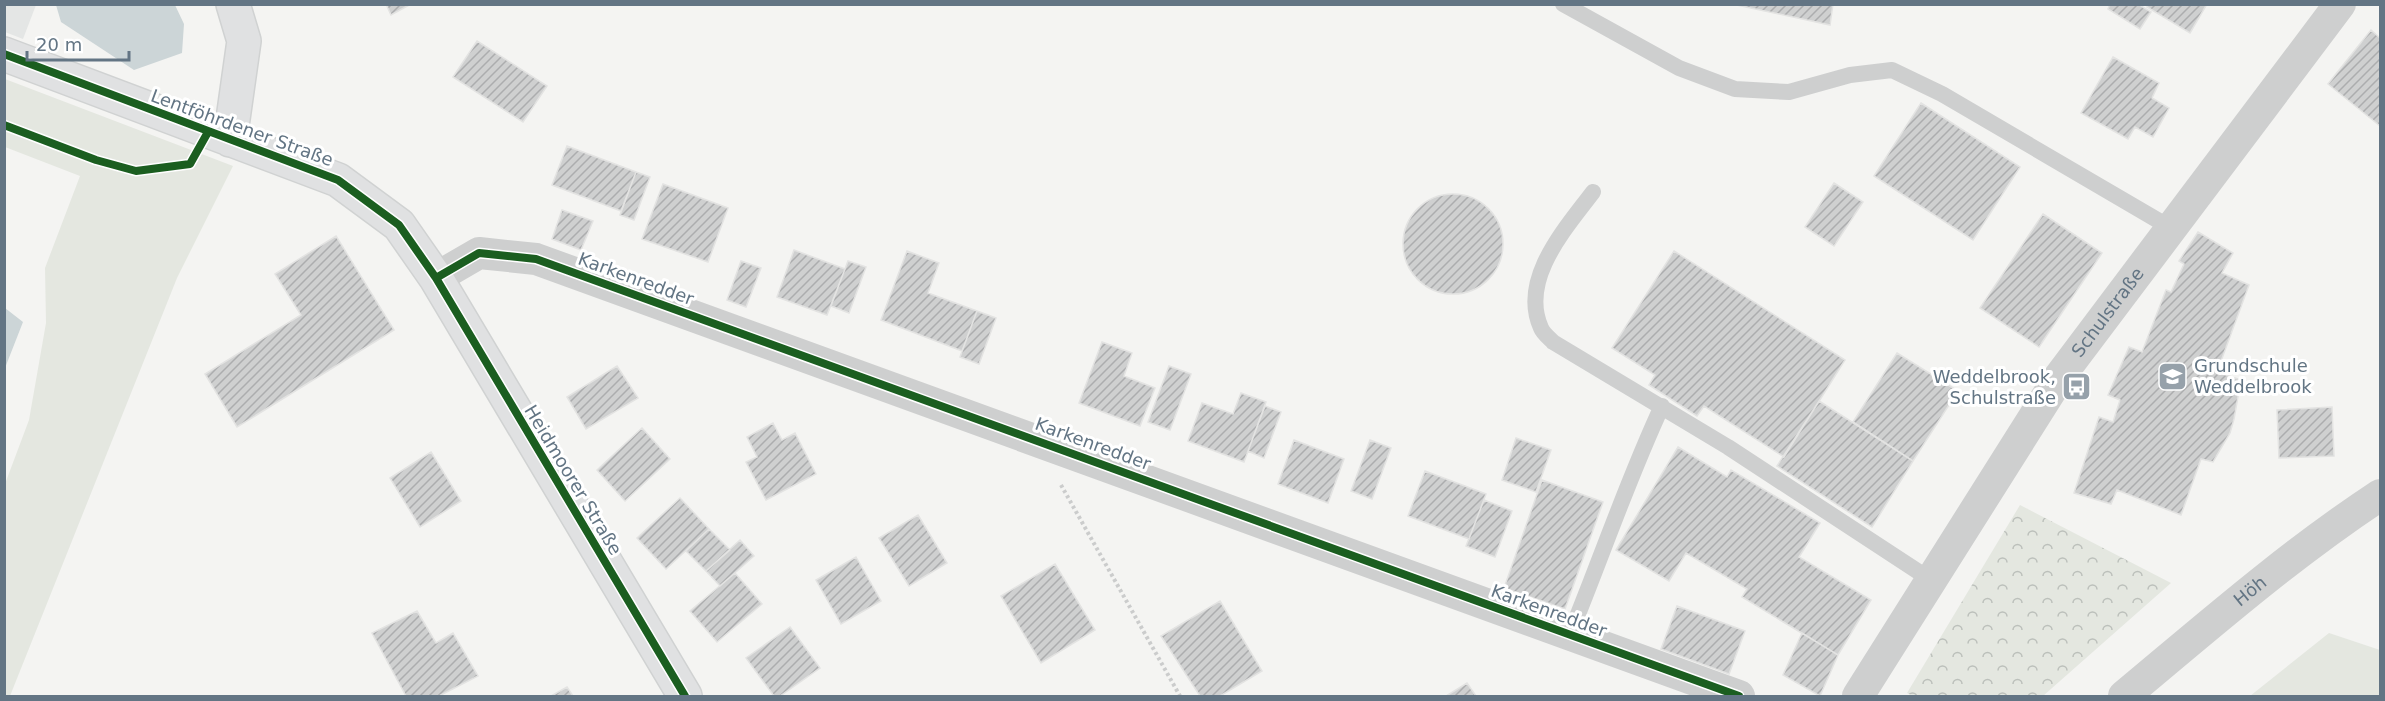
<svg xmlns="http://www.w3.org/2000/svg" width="2385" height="701" font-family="'DejaVu Sans',sans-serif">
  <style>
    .built { fill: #e4e6e5 }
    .green { fill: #e4e7e0 }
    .park { fill: url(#park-crowns) }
    .water { fill: #ccd5d7 }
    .building { fill: url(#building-hatch); stroke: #e3e3e2; stroke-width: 1.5 }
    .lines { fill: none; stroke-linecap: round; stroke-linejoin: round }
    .secondary-casing { stroke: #d0d2d2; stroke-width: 36 }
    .path { stroke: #cbcccc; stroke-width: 4; stroke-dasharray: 3 3; stroke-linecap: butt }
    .lane { stroke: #cecfcf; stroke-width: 16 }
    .street { stroke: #cecfcf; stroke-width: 32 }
    .secondary { stroke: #e0e1e2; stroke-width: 33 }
    .cycleway-casing { stroke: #fff; stroke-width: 11 }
    .cycleway { stroke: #1b5e20; stroke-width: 8 }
    .labels { text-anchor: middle; stroke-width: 6; stroke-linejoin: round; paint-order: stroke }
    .street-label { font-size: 18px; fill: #637584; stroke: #fff }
    .poi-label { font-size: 18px; fill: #637584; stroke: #fff; text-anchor: start }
  </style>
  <defs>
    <pattern id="park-crowns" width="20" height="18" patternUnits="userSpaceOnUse" patternTransform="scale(1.5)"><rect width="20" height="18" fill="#e4e7e0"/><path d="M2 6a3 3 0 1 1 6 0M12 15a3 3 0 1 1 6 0" fill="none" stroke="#bcc0bb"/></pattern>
    <pattern id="building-hatch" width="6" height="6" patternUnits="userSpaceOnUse" patternTransform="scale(1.5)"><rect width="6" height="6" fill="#cfd0d0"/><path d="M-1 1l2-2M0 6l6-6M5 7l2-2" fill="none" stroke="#acadae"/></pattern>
  </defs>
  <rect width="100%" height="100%" fill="#f4f4f2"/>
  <!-- built -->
  <path class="built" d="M 4,5 L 36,5 L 23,39 L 5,32 Z"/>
  <!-- green -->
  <path class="green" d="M 5,79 L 233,166 L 177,278 L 10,696 L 4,696 L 5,484 L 29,420 L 46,323 L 45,268 L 80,176 L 5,147 Z
    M 2329,633 L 2380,650 L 2380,696 L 2250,696 Z"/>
  <!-- park -->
  <path class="park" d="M 2020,505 L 2171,583 L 2043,696 L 1913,696 L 1907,693 Z"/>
  <!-- water -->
  <path class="water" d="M 56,5 L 175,5 L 184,24 L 182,53 L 134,70 L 61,22 Z
    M 5,308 L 23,322 L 5,368 Z"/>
  <!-- building -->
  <path class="building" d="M 386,4 L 411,4 L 391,15 Z
    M 1732,4 L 1833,4 L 1830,25 Z
    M 2110,4 L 2138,4 L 2151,12 L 2140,29 L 2108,9 Z
    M 2149,4 L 2207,4 L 2190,33 L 2147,7 Z
    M 2371,30 L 2380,38 L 2380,126 L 2328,84 Z
    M 477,41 L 547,86 L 523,122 L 453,77 Z
    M 2113,57 L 2159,83 L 2152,98 L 2169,108 L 2153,137 L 2135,127 L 2128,139 L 2081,113 Z
    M 1921,103 L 2020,167 L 1973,240 L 1874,176 Z
    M 567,146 L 636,172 L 621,211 L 552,185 Z
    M 636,172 L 650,177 L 634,220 L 620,215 Z
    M 1834,183 L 1863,202 L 1834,246 L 1805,227 Z
    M 663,184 L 728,208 L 708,262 L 642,239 Z
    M1403 244a50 50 0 1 1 100 0a50 50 0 1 1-100 0Z
    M 562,210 L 593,221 L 581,250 L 552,239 Z
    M 2043,214 L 2102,253 L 2039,347 L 1980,308 Z
    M 2198,232 L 2233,253 L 2222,273 L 2249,285 L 2217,372 L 2241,380 L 2234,419 L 2230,433 L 2213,462 L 2201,459 L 2181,515 L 2117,490 L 2111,504 L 2074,493 L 2099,417 L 2113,422 L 2120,400 L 2108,395 L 2129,347 L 2142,352 L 2166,290 L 2171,292 L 2184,264 L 2179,261 Z
    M 336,236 L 394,330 L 237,427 L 205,374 L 301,315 L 275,274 Z
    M 794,250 L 845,269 L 827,315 L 777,297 Z
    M 907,251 L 939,263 L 928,293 L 977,311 L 962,351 L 881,320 Z
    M 1674,251 L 1845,360 L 1784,457 L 1704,406 L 1697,416 L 1649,385 L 1655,375 L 1612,348 Z
    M 741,261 L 761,268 L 746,307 L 727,300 Z
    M 848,261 L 866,267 L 849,313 L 831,306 Z
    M 977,311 L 996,318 L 979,364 L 960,357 Z
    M 1102,342 L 1132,353 L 1124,376 L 1155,388 L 1140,426 L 1079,403 Z
    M 1897,353 L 1958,391 L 1913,461 L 1853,422 Z
    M 617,366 L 638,398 L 586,429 L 567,397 Z
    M 1169,366 L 1191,374 L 1170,430 L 1148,422 Z
    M 1241,393 L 1266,402 L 1244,462 L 1188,441 L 1202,403 L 1233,414 Z
    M 1819,401 L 1913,461 L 1872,527 L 1777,466 Z
    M 1265,406 L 1281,412 L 1264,458 L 1248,451 Z
    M 2332,407 L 2334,456 L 2279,458 L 2277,410 Z
    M 773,423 L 782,440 L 795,433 L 816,474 L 766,500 L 746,462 L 757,457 L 747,437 Z
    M 642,428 L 670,459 L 625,501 L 597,470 Z
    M 1516,438 L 1551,450 L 1536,492 L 1502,480 Z
    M 1294,440 L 1344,459 L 1328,503 L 1278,484 Z
    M 1370,440 L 1391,448 L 1372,499 L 1351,491 Z
    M 1678,447 L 1727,477 L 1731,470 L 1820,523 L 1799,557 L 1871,600 L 1838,655 L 1742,597 L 1747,589 L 1686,553 L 1669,581 L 1616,550 Z
    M 431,452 L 461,501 L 420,527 L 390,478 Z
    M 1425,471 L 1486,494 L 1469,539 L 1408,516 Z
    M 1542,480 L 1603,502 L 1565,609 L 1504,588 Z
    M 680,498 L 709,529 L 666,569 L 637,538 Z
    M 1484,500 L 1512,511 L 1495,557 L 1466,546 Z
    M 918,515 L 947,563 L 909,586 L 879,538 Z
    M 709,529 L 730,550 L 706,571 L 686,551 Z
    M 740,540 L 754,556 L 720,586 L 706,571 Z
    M 856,557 L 881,601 L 841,624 L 816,580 Z
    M 1055,564 L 1095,630 L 1041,663 L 1001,596 Z
    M 735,573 L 762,604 L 717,642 L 690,611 Z
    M 1220,601 L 1262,671 L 1220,696 L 1200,696 L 1161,636 Z
    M 1677,606 L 1745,631 L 1729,674 L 1661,649 Z
    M 417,611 L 436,643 L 453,633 L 478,676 L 439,696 L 406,696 L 372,633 Z
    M 790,627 L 820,668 L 780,696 L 774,696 L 746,658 Z
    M 1802,633 L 1838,655 L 1820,696 L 1783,675 Z
    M 1467,683 L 1476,696 L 1446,696 Z
    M 567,687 L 573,696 L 551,696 Z"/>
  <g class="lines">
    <defs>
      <path id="secondary" d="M 4,54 L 338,180 L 399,225 L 436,278 L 685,696
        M 230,140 L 244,41 L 233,4"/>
    </defs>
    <!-- secondary casing -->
    <use href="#secondary" class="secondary-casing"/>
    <!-- path -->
    <path class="path" d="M 1061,485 L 1180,696"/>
    <!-- lane -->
    <path class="lane" d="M 1563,4 L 1679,68 L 1735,89 L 1789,92 L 1850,75 L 1892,70 L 1942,94 L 2171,228
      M 1593,192 C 1566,228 1519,279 1541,328 C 1543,333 1549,338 1553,342 L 1728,447 L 1931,580
      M 1570,634 C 1601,559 1627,481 1662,406"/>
    <!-- street -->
    <g class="street">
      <path d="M 436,278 L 479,253 L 536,259 L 1739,696"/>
      <path id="s1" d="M 1858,696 L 2060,376 L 2340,4"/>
      <path id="s2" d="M 2124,696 C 2208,626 2289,555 2380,495"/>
    </g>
    <!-- secondary -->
    <use href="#secondary" class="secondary"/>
    <defs>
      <path id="cycleway" d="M 4,54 L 338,180 L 399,225 L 436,278 L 685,696
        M 4,125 L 96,160 L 136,171 L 190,164 L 208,132
        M 436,278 L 479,253 L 536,259 L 1739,696"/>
    </defs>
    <!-- cycleway casing -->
    <use href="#cycleway" class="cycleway-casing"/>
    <!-- cycleway -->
    <use href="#cycleway" class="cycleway"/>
  </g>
  <!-- icons -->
  <defs>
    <symbol id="school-square" viewBox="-11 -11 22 22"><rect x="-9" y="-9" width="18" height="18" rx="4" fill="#96a1aa" stroke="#fff"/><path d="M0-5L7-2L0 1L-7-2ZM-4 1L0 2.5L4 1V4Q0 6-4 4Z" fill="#fff"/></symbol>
    <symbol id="bus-square" viewBox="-11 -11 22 22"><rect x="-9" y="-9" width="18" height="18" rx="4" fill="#96a1aa" stroke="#fff"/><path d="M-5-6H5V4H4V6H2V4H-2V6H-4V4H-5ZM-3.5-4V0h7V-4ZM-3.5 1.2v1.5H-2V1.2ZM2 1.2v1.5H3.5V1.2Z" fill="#fff"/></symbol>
  </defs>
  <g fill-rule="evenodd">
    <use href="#school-square" x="2156" y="360" width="33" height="33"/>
    <use href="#bus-square" x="2060" y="370" width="33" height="33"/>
  </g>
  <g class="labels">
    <!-- street labels -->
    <g class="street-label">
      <text transform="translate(242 128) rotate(20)" y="6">Lentföhrdener Straße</text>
      <text transform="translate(636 279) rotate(20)" y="6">Karkenredder</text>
      <text dy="6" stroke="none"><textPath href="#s1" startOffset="458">Schulstraße</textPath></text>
      <text transform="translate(1093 444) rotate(20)" y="6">Karkenredder</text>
      <text transform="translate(573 480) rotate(59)" y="6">Heidmoorer Straße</text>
      <text dy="6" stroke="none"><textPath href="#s2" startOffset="164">Höh</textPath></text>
      <text transform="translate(1549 611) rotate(20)" y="6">Karkenredder</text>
    </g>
    <!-- poi labels -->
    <g class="poi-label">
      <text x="2194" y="372">Grundschule<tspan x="2194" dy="21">Weddelbrook</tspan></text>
      <text x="2056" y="383" text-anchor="end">Weddelbrook,<tspan x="2056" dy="21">Schulstraße</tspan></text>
    </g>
  </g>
  <!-- border -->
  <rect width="2385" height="701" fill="none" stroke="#637584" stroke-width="12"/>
  <!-- scale -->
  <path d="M27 51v9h102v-9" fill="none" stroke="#637584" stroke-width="3"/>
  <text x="36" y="51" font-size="18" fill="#637584" stroke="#ffffff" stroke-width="4.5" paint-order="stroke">20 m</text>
</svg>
